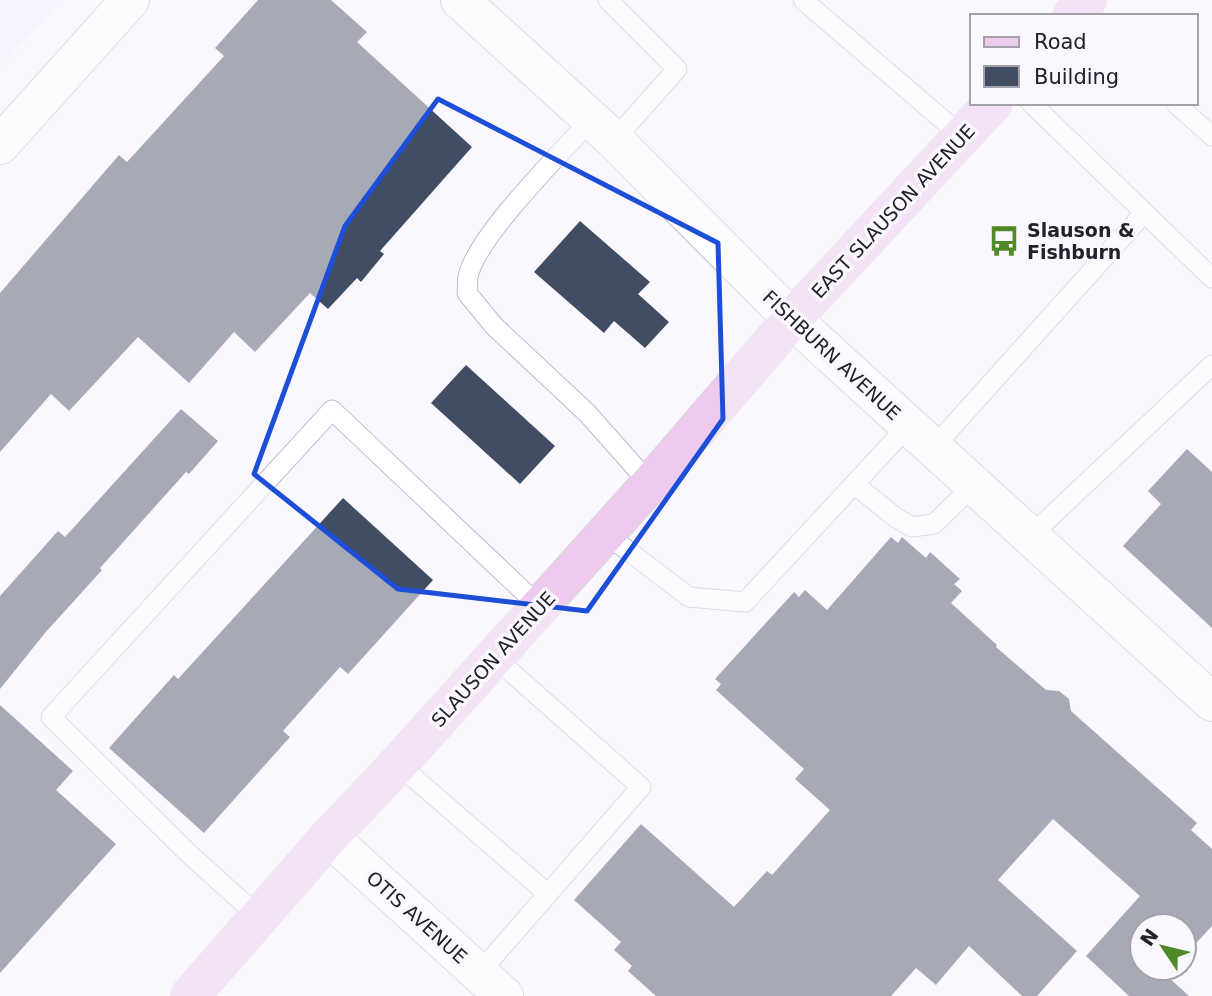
<svg xmlns="http://www.w3.org/2000/svg" width="1212" height="996" font-family="'DejaVu Sans',sans-serif">
  <style>
    .built { fill: #f2effe }
    .building { fill: #414d63 }
    .lines { fill: none; stroke-linecap: round; stroke-linejoin: round }
    .service-casing { stroke: #beb8d4; stroke-width: 21 }
    .minor-casing { stroke: #beb8d4; stroke-width: 40 }
    .primary-casing { stroke: #d7d7d9; stroke-width: 40 }
    .service { stroke: #fff; stroke-width: 19 }
    .minor { stroke: #fff; stroke-width: 38 }
    .primary { stroke: #eecbee; stroke-width: 38 }
    .marked { fill: none; stroke: #1d4ed8; stroke-width: 5; stroke-linejoin: round }
    .labels { text-anchor: middle; stroke-width: 7; stroke-linejoin: round; paint-order: stroke }
    .street-label { font-size: 19px; fill: #22202a; stroke: #faf8fe }
    .poi-label { font-size: 19px; font-weight: bold; fill: #22202a; stroke: #faf8fe; text-anchor: start }
  </style>
  <rect width="100%" height="100%" fill="#faf8fe"/>
  <!-- built -->
  <path class="built" d="M 0,0 L 60,0 L 0,67 Z"/>
  <!-- building -->
  <path class="building" d="M 258,0 L 331,0 L 367,32 L 357,42 L 472,147 L 380,251 L 384,254 L 361,282 L 357,278 L 328,309 L 310,293 L 255,352 L 234,332 L 189,383 L 138,337 L 69,411 L 51,394 L 0,452 L 0,293 L 119,155 L 127,162 L 224,56 L 215,48 Z
    M 580,221 L 650,282 L 638,294 L 669,322 L 645,348 L 614,321 L 604,333 L 534,272 Z
    M 466,365 L 555,446 L 520,484 L 431,403 Z
    M 181,409 L 218,441 L 189,474 L 186,472 L 100,568 L 102,570 L 45,633 L 0,689 L 0,596 L 58,531 L 65,537 Z
    M 1187,449 L 1212,472 L 1212,628 L 1123,546 L 1161,504 L 1148,491 Z
    M 343,498 L 433,580 L 348,674 L 340,667 L 283,731 L 290,737 L 204,833 L 109,748 L 174,675 L 178,679 Z
    M 891,537 L 898,543 L 902,537 L 926,558 L 930,552 L 960,579 L 954,584 L 962,591 L 951,603 L 997,645 L 996,647 L 1046,690 L 1059,691 L 1069,699 L 1071,711 L 1197,823 L 1191,830 L 1212,849 L 1212,926 L 1184,956 L 1184,926 L 1142,926 L 1142,968 L 1173,968 L 1166,975 L 1189,996 L 1129,996 L 1086,956 L 1140,896 L 1053,819 L 998,880 L 1077,951 L 1037,996 L 1022,996 L 969,946 L 936,985 L 916,968 L 891,996 L 656,996 L 628,971 L 632,966 L 614,950 L 621,942 L 574,900 L 641,824 L 734,907 L 767,871 L 772,875 L 830,810 L 795,779 L 804,769 L 716,690 L 721,684 L 715,679 L 794,592 L 799,597 L 805,590 L 827,610 Z
    M 0,705 L 73,771 L 56,790 L 116,844 L 0,973 Z"/>
  <g class="lines">
    <defs>
      <path id="service" d="M 608,0 L 677,69 L 614,140
        M 803,0 L 963,137
        M 1031,103 L 1212,278
        M 1175,103 L 1212,136
        M 591,120 C 562,152 475,238 468,277 C 467,282 468,288 467,293 L 494,326 L 587,413 L 650,484
        M 933,448 L 1144,213
        M 854,484 L 895,517 L 912,527 L 934,524 L 974,485
        M 606,534 L 689,597 L 745,602 L 908,426
        M 1030,536 L 1212,365
        M 398,764 L 548,894
        M 260,918 L 187,852 L 51,717 L 332,410 L 540,607
        M 479,973 L 641,787 L 494,657"/>
      <path id="minor" d="M 460,0 L 614,140 L 792,319 L 1212,702
        M 0,145 L 130,0
        M 329,837 L 504,996"/>
      <path id="primary" d="M 1072,16 L 1087,0
        M 190,996 L 329,837 L 398,764 L 650,484 L 792,319 L 993,103"/>
    </defs>
    <!-- service casing -->
    <use href="#service" class="service-casing"/>
    <!-- minor casing -->
    <use href="#minor" class="minor-casing"/>
    <!-- primary casing -->
    <use href="#primary" class="primary-casing"/>
    <!-- service -->
    <use href="#service" class="service"/>
    <!-- minor -->
    <use href="#minor" class="minor"/>
    <!-- primary -->
    <use href="#primary" class="primary"/>
  </g>
  <!-- marked area -->
  <path d="M0 0H1212V996H0ZM 438,99 L 718,243 L 723,419 L 587,611 L 398,589 L 254,474 L 345,226 Z" fill="#faf8fe" fill-opacity=".55" fill-rule="evenodd"/>
  <path class="marked" d="M 438,99 L 718,243 L 723,419 L 587,611 L 398,589 L 254,474 L 345,226 Z"/>
  <!-- icons -->
  <defs>
    <symbol id="bus-bare" viewBox="-9 -9 18 18"><path d="M-5-6H5V4H4V6H2V4H-2V6H-4V4H-5ZM-3.5-4V0h7V-4ZM-3.5 1.2v1.5H-2V1.2ZM2 1.2v1.5H3.5V1.2Z" fill="#508a27" stroke="#faf8fe" stroke-width="2.5" paint-order="stroke"/></symbol>
  </defs>
  <g fill-rule="evenodd">
    <use href="#bus-bare" x="982" y="219" width="44" height="44"/>
  </g>
  <g class="labels">
    <!-- street labels -->
    <g class="street-label">
      <text transform="translate(893 211) rotate(-47)" y="7">EAST SLAUSON AVENUE</text>
      <text transform="translate(832 355) rotate(43)" y="7">FISHBURN AVENUE</text>
      <text transform="translate(493 659) rotate(-48)" y="7">SLAUSON AVENUE</text>
      <text transform="translate(417 917) rotate(42)" y="7">OTIS AVENUE</text>
    </g>
    <!-- poi labels -->
    <g class="poi-label">
      <text x="1027" y="237">Slauson &amp;<tspan x="1027" dy="22">Fishburn</tspan></text>
    </g>
  </g>
  <!-- legend -->
  <rect x="970" y="14" width="228" height="91" fill="#faf8fe" stroke="#a4a2a9" stroke-width="2"/>
  <rect x="984" y="37" width="35" height="10" fill="#eecbee" stroke="#a4a2a9" stroke-width="2"/>
  <text x="1034" y="49" font-size="21" fill="#22202a">Road</text>
  <rect x="984" y="66" width="35" height="21" fill="#414d63" stroke="#a4a2a9" stroke-width="2"/>
  <text x="1034" y="84" font-size="21" fill="#22202a">Building</text>
  <!-- north arrow -->
  <g transform="translate(1163 947) rotate(305)"><circle r="33" fill="#faf8fe" stroke="#a4a2a9" stroke-width="2"/>
  <path d="M0-5L12 26L0 18L-12 26Z" fill="#508a27"/>
  <text y="-10" font-size="19" font-weight="bold" text-anchor="middle" fill="#22202a">N</text>
  </g>
</svg>
